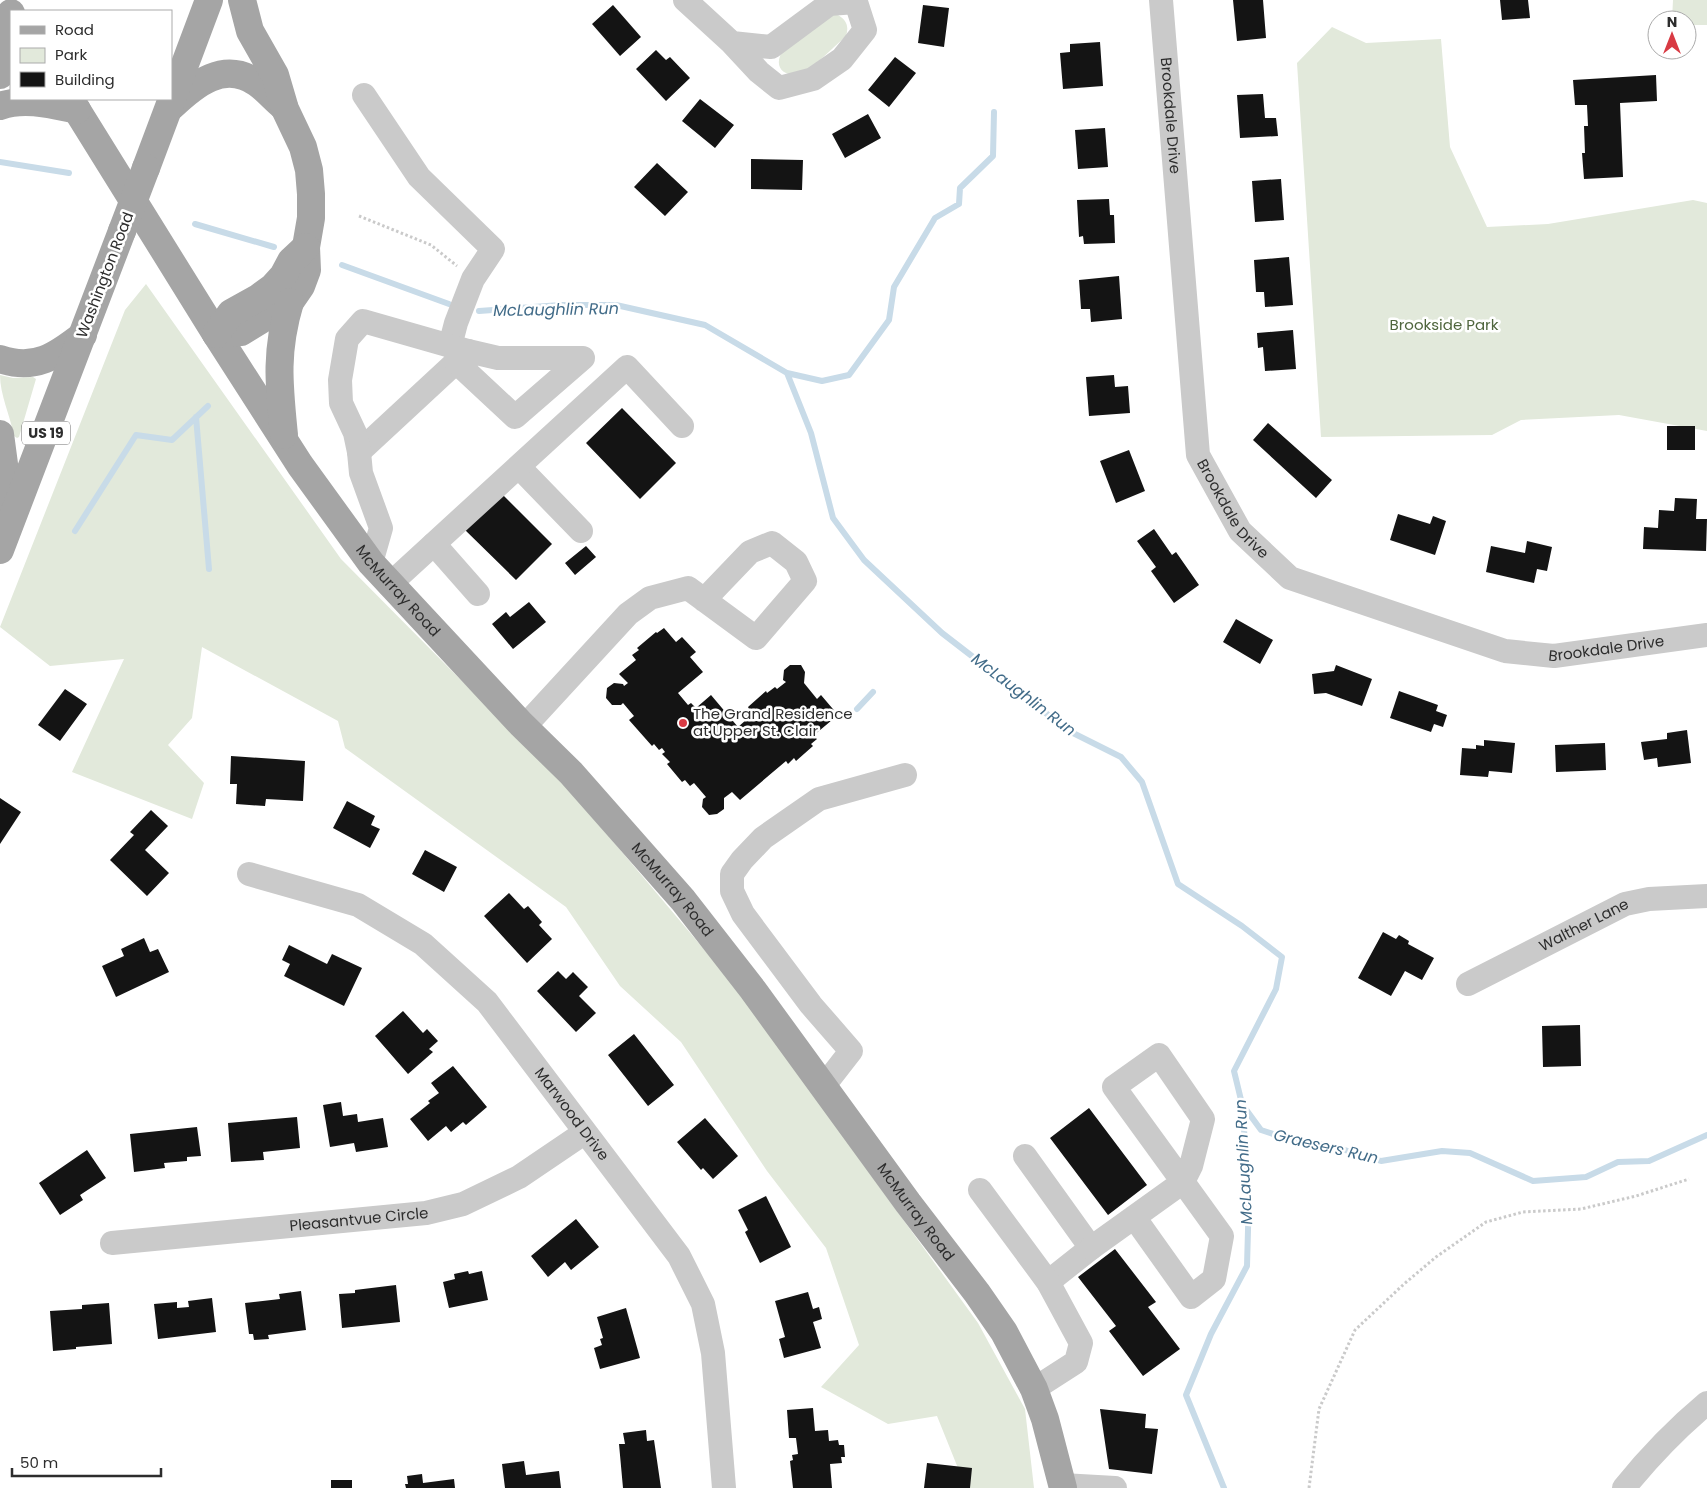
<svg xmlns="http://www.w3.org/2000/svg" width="1707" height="1488" font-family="Poppins,sans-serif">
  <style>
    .green { fill: #e2e9db }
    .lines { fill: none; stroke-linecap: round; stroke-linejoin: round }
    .stream { stroke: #c8dbe8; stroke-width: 6 }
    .building { fill: #141414 }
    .path { stroke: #cacaca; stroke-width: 3; stroke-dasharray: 2.5 2.5; stroke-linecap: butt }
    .minor { stroke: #cacaca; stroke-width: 24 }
    .major { stroke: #a5a5a5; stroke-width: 28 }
    .major-bridge { stroke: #a5a5a5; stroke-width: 28 }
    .poi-dot { fill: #d83a43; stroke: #fff; stroke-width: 2 }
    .labels { text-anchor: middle; stroke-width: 5; stroke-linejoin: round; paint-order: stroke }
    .shield { fill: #fff; stroke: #6c6c6c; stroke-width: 1 }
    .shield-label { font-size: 14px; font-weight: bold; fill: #2d2d2d }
    .street-label { font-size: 15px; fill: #2d2d2d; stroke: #fff }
    .park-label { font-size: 15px; fill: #4f653d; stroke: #fff }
    .poi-label { font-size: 15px; fill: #2d2d2d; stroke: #fff; text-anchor: start }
    .water-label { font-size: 16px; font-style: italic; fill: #416b88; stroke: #fff }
  </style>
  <rect width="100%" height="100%" fill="#fff"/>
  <!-- green -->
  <path class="green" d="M 1673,0 L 1707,0 L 1707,25 L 1687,25 L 1687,20 L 1672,20 Z
    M 838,15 C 847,20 849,27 846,36 C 836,45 814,67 804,72 C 792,78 774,73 780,56 C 782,50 816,21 823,17 C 827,15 833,15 838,15 Z
    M 1332,27 L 1366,43 L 1441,39 L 1450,147 L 1487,227 L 1548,224 L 1693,200 L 1707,203 L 1707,431 L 1619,415 L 1521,420 L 1492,435 L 1321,437 L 1297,63 Z
    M 146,284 L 341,559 L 568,788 L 729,979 L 978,1323 L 1025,1409 L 1034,1488 L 966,1488 L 937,1416 L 888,1424 L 821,1387 L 859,1345 L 826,1248 L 767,1171 L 681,1042 L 620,986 L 566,907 L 345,748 L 338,721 L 202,647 L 192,718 L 168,745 L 204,783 L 192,819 L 72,772 L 124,659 L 50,666 L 0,627 L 125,310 Z
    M 0,375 L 13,378 L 33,377 L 36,379 L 19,437 L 17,438 L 14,436 C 10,415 0,395 0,375 Z"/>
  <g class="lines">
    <!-- stream -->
    <path class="stream" d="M 0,162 L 69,173
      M 195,224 L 274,247
      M 342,265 L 449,304
      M 479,311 L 561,305 L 616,305 L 705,325 L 787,373 L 811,433 L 833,518 L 864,560 L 942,633 L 1069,731 L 1121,757 L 1142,782 L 1178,884 L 1242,926 L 1282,957 L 1276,989 L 1234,1071 L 1242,1104 L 1249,1194 L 1247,1266 L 1211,1334 L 1186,1395 L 1224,1488
      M 787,373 L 822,381 L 849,375 L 889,320 L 894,287 L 935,218 L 959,204 L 960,188 L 993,156 L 994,112
      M 196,417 L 209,569
      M 75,531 L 136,435 L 172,440 L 208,406
      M 857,709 L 873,692
      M 1242,1104 L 1261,1130 L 1282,1137 L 1335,1147 L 1381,1161 L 1442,1151 L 1470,1153 L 1533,1181 L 1586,1177 L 1618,1162 L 1649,1161 L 1707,1135"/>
  </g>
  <!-- building -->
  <path class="building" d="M 1233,0 L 1263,0 L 1266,38 L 1237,41 Z
    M 1500,0 L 1528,0 L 1530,18 L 1502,20 Z
    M 613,5 L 641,37 L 620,56 L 592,24 Z
    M 923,5 L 949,8 L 944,47 L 918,43 Z
    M 1100,42 L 1103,86 L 1063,89 L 1060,53 L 1070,52 L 1070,44 Z
    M 656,50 L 666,60 L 670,57 L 690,78 L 666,101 L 636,69 Z
    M 895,57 L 916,73 L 889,107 L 868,90 Z
    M 1656,75 L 1657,101 L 1620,103 L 1623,177 L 1584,179 L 1582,153 L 1585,153 L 1584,126 L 1588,126 L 1587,105 L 1575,105 L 1573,80 Z
    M 1263,94 L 1265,118 L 1276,118 L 1278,136 L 1240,138 L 1237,95 Z
    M 700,99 L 734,125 L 715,148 L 682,121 Z
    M 868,114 L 881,138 L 845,158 L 832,134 Z
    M 1105,128 L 1108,167 L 1078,169 L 1075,130 Z
    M 751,159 L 803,160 L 802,190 L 751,189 Z
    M 657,163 L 688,192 L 665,216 L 634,187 Z
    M 1281,179 L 1284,220 L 1255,222 L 1252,181 Z
    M 1109,199 L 1110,215 L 1114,215 L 1115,243 L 1084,244 L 1083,236 L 1079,237 L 1077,200 Z
    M 1289,257 L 1293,305 L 1265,307 L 1264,292 L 1256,292 L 1254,260 Z
    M 1119,276 L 1122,319 L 1091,322 L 1090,309 L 1081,309 L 1079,280 Z
    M 1293,330 L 1296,369 L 1265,371 L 1263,347 L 1258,348 L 1257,333 Z
    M 1114,375 L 1115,387 L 1128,386 L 1130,413 L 1089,416 L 1086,377 Z
    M 622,408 L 676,463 L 640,499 L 586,443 Z
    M 1268,423 L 1332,480 L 1316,498 L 1253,440 Z
    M 1667,426 L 1695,426 L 1695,450 L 1667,450 Z
    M 1129,450 L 1145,491 L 1116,503 L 1100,461 Z
    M 499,491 L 552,544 L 516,580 L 463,528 Z
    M 1675,498 L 1697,499 L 1696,519 L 1707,519 L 1706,551 L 1643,549 L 1644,527 L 1658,528 L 1659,510 L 1674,511 Z
    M 1398,514 L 1430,524 L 1433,516 L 1446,521 L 1435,555 L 1390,540 Z
    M 1154,529 L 1172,555 L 1176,552 L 1199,585 L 1174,603 L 1151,571 L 1156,567 L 1137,541 Z
    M 1527,541 L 1552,547 L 1547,571 L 1537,569 L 1534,583 L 1486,572 L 1491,546 L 1525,553 Z
    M 586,546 L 596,557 L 575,575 L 565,563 Z
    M 529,602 L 546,622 L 513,649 L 492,624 L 506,612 L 510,617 Z
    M 1236,619 L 1273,640 L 1260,664 L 1223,642 Z
    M 664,628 L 676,642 L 682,637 L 696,652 L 690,657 L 703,672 L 678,693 L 688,705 L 691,703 L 696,708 L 711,695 L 738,727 L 746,720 L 742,715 L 749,709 L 748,707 L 766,691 L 767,693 L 775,687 L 777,689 L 786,682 L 783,680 L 784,670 L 790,665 L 801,665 L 805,672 L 804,683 L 817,699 L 821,695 L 838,715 L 813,736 L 817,739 L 811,744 L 813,746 L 796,761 L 794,758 L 788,764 L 786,761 L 740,800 L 732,792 L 724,798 L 724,809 L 717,814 L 709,815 L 702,807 L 703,799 L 706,797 L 694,783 L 690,786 L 685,780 L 682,782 L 667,764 L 670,762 L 662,754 L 665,752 L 662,748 L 659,750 L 654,744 L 652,746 L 629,720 L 634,716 L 623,703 L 621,705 L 612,705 L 606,698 L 607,688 L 614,683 L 623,684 L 624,686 L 628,683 L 619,674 L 636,660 L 632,655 L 639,650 L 637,648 L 656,632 L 657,633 Z
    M 1336,665 L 1372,679 L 1362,706 L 1326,693 L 1314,694 L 1312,674 L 1334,671 Z
    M 65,689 L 87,704 L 60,741 L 38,725 Z
    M 1399,691 L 1438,705 L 1436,711 L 1447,715 L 1443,727 L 1434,724 L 1431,732 L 1390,718 Z
    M 1687,730 L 1691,763 L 1658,767 L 1657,758 L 1644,760 L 1641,742 L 1667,739 L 1667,733 Z
    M 1484,740 L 1515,743 L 1512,773 L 1489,771 L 1488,777 L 1460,775 L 1462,748 L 1476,749 L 1476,745 L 1484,746 Z
    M 1605,743 L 1606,770 L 1556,772 L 1555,745 Z
    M 231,756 L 305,761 L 303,801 L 266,799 L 265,806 L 236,804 L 237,784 L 230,784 Z
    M 0,798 L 21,812 L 0,844 Z
    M 347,801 L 375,816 L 371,825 L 380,829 L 370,848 L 333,828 Z
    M 151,810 L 168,826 L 145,850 L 169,873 L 147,896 L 110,860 L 134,835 L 130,832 Z
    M 425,850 L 457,867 L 444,892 L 412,874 Z
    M 509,893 L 524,909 L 528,906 L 542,922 L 539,925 L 552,939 L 527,963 L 484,916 Z
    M 1383,932 L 1396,939 L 1399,935 L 1409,941 L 1408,944 L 1434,958 L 1422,980 L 1405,971 L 1391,996 L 1358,978 Z
    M 144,938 L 150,952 L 158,949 L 169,972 L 116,997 L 102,966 L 124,956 L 121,949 Z
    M 289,945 L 327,964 L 332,954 L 362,968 L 344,1006 L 284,976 L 290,964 L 282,960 Z
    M 558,971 L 566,979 L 573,972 L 588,987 L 579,996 L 596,1013 L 576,1032 L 537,991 Z
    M 403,1011 L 423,1033 L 427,1029 L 438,1041 L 429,1049 L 433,1052 L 408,1074 L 375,1036 Z
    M 1580,1025 L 1581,1066 L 1543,1067 L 1542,1026 Z
    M 634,1034 L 674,1085 L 648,1106 L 608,1055 Z
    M 453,1066 L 487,1107 L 466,1125 L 463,1122 L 451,1132 L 446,1126 L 428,1141 L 410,1119 L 430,1103 L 428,1101 L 439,1093 L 431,1083 Z
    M 341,1102 L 343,1116 L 357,1114 L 358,1122 L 383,1118 L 388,1147 L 356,1152 L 354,1143 L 330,1147 L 323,1105 Z
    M 1089,1108 L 1147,1185 L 1108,1215 L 1050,1138 Z
    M 297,1117 L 300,1148 L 263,1152 L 264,1160 L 231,1162 L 228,1123 Z
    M 705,1118 L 738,1156 L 713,1179 L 703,1168 L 701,1170 L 677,1142 Z
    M 197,1127 L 201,1156 L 187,1157 L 187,1161 L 164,1163 L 165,1168 L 134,1172 L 130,1134 Z
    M 87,1150 L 106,1178 L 80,1195 L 83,1200 L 60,1215 L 39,1183 Z
    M 766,1196 L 791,1247 L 760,1263 L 745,1232 L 748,1230 L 738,1210 Z
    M 576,1219 L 599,1247 L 571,1270 L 565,1262 L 548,1277 L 531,1256 Z
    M 1115,1249 L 1156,1302 L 1148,1307 L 1180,1349 L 1143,1376 L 1109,1331 L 1116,1326 L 1078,1277 Z
    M 468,1271 L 469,1274 L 482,1271 L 488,1300 L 449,1308 L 443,1282 L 455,1279 L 454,1274 Z
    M 396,1285 L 400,1322 L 342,1328 L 339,1294 L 355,1293 L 355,1290 Z
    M 301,1291 L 306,1330 L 268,1335 L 269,1339 L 254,1340 L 253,1334 L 249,1334 L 245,1303 L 280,1299 L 279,1294 Z
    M 808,1292 L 813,1309 L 819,1307 L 822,1319 L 813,1322 L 821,1348 L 784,1358 L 779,1339 L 785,1337 L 775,1301 Z
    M 212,1298 L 216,1332 L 158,1339 L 154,1304 L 177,1302 L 177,1308 L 189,1307 L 188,1301 Z
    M 109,1303 L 112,1344 L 76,1347 L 76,1349 L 53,1351 L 50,1311 L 82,1309 L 82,1305 Z
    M 626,1308 L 640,1358 L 600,1369 L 594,1348 L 602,1345 L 600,1339 L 603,1338 L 597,1317 Z
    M 813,1408 L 815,1431 L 828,1430 L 829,1441 L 838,1440 L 839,1445 L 844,1445 L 845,1457 L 841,1457 L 842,1463 L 830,1464 L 832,1488 L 793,1488 L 790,1461 L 793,1460 L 792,1455 L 798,1454 L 796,1438 L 789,1438 L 787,1410 Z
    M 1100,1409 L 1146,1414 L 1145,1428 L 1158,1429 L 1152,1474 L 1109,1469 Z
    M 646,1430 L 647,1441 L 654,1440 L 661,1488 L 623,1488 L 619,1444 L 625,1444 L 623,1433 Z
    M 524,1461 L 526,1475 L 559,1471 L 561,1488 L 505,1488 L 502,1464 Z
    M 927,1463 L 972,1468 L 970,1488 L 924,1488 Z
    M 422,1474 L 423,1483 L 454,1479 L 455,1488 L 406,1488 L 405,1484 L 408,1484 L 407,1476 Z
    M 331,1480 L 352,1480 L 352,1488 L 331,1488 Z"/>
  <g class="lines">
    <!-- path -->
    <path class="path" d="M 359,216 L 431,245 L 457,266
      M 1309,1488 L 1319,1409 L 1355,1330 L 1404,1284 L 1436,1257 L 1486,1222 L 1523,1212 L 1581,1209 L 1636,1196 L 1689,1179"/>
    <!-- minor -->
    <g class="minor">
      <path d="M 685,0 L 732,43 L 759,72 L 779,88 L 813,79 L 842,59 L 865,30 L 856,2 L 829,4 L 771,47 L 732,43"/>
      <path id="s1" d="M 1161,0 L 1198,455 L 1240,531 L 1290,578 L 1505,651 L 1554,656 L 1707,635"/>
      <path d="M 364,95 L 419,177 L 493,249 L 473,279 L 456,323 L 450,346"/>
      <path d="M 359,452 L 468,351"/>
      <path d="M 519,467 L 581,531"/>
      <path d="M 434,544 L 478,594"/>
      <path d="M 371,563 L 381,528 L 361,473 L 359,452 L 355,433 L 341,403 L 340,380 L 347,339 L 363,321 L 468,351 L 498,358 L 583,358 L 515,417 L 456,362"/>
      <path d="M 389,585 L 627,367 L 682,426"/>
      <path d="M 524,727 L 628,614 L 650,598 L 688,588 L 756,638 L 805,581 L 796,562 L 772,543 L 750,552 L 704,600"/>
      <path id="s2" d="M 249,874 L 358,905 L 423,944 L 487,1002 L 679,1256 L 703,1304 L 713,1353 L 724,1488"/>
      <path id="s3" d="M 1468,984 L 1625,904 L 1649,899 L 1707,896"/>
      <path d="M 823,1087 L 851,1051 L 811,1005 L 743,914 L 732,891 L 732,874 L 742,860 L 763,838 L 819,799 L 905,775"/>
      <path d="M 1025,1156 L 1091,1248 L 1048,1282"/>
      <path d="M 980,1190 L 1048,1282 L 1081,1343 L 1076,1362 L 1034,1389"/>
      <path id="s4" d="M 112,1243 L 426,1213 L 463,1204 L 519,1177 L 584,1133"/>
      <path d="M 1091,1248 L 1183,1182 L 1114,1087 L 1159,1055 L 1203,1119 L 1191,1166 L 1183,1182 L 1222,1236 L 1214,1279 L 1191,1297 L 1134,1217"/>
      <path d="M 1062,1485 L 1115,1488"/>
      <path d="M 1624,1488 C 1649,1457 1677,1428 1707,1403"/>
    </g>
    <!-- major -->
    <g class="major">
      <path d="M 0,75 L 11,13"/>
      <path id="s5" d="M 70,99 L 216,334 L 300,465 L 371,563 L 521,724 L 571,773 L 683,900 L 753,990 L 908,1203 L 977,1293 L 1004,1332 L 1034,1389 L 1045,1419 L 1063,1488"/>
      <path d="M 0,106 C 25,97 53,105 77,110"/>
      <path d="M 171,107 C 195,84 224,60 257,83 C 267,90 275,100 284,107"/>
      <path d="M 146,168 L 209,0"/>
      <path d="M 216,334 L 241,332 L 290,302 L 301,286 L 307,270 L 306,247 L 311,218 L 311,194 L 309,170 L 303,147 L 285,109 L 275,75 L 250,31 L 242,0"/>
      <path d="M 216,334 L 231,313 L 258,298 L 273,287 L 283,276 L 291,261 L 306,247"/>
      <path d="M 0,359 C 35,371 56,356 83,335"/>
      <path d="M 0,434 L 4,464 L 8,521"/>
      <path d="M 284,435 C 279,385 275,352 290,302"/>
      <path d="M 0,550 L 122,231"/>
    </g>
    <!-- major-bridge -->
    <path class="major-bridge" d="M 122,231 L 146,168"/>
  </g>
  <!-- markers -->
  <circle class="poi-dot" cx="683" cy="723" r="5"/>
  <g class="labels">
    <!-- shield labels -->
    <rect class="shield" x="22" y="421.5" width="48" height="23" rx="4"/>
    <g class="shield-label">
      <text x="46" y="438">US 19</text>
    </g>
    <!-- street labels -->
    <g class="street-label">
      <text dy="5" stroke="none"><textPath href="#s1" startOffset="116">Brookdale Drive</textPath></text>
      <text transform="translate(105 275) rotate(-69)" y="5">Washington Road</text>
      <text dy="5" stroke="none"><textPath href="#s1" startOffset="521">Brookdale Drive</textPath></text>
      <text dy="5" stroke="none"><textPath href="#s5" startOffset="592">McMurray Road</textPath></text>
      <text dy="5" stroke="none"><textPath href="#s1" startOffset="941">Brookdale Drive</textPath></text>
      <text dy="5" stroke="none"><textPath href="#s5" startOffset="998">McMurray Road</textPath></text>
      <text dy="5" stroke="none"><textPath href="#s3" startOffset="130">Walther Lane</textPath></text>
      <text dy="5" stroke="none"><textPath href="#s2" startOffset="416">Marwood Drive</textPath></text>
      <text dy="5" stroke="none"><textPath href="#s5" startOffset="1402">McMurray Road</textPath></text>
      <text dy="5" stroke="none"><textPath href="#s4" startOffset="248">Pleasantvue Circle</textPath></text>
    </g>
    <!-- park labels -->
    <g class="park-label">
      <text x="1444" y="330">Brookside Park</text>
    </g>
    <!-- poi labels -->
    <g class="poi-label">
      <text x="693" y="719">The Grand Residence<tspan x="693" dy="17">at Upper St. Clair</tspan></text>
    </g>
    <!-- water labels -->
    <g class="water-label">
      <text transform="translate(556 309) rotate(-1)" y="6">McLaughlin Run</text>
      <text transform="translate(1024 694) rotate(37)" y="6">McLaughlin Run</text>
      <text transform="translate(1326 1146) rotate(13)" y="6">Graesers Run</text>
      <text transform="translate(1243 1162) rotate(-93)" y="6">McLaughlin Run</text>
    </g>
  </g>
  <!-- legend -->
  <rect x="10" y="10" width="162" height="90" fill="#ffffff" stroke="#ababab"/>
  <rect x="20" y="26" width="25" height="8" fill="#a5a5a5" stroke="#ababab"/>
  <text x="55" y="35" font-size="15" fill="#2d2d2d">Road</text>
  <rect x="20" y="48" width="25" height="15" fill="#e2e9db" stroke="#ababab"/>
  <text x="55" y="60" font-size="15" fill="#2d2d2d">Park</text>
  <rect x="20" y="72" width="25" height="15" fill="#141414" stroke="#ababab"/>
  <text x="55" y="85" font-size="15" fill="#2d2d2d">Building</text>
  <!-- north arrow -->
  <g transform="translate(1672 35)"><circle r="24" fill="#ffffff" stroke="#ababab"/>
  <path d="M0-4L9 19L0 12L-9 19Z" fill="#d83a43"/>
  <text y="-8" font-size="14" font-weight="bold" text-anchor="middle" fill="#2d2d2d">N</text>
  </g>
  <!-- scale -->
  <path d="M12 1468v8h149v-8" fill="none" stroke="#2d2d2d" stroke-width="2.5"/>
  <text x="20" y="1468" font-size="15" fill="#2d2d2d" stroke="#ffffff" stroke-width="4" paint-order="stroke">50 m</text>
</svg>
